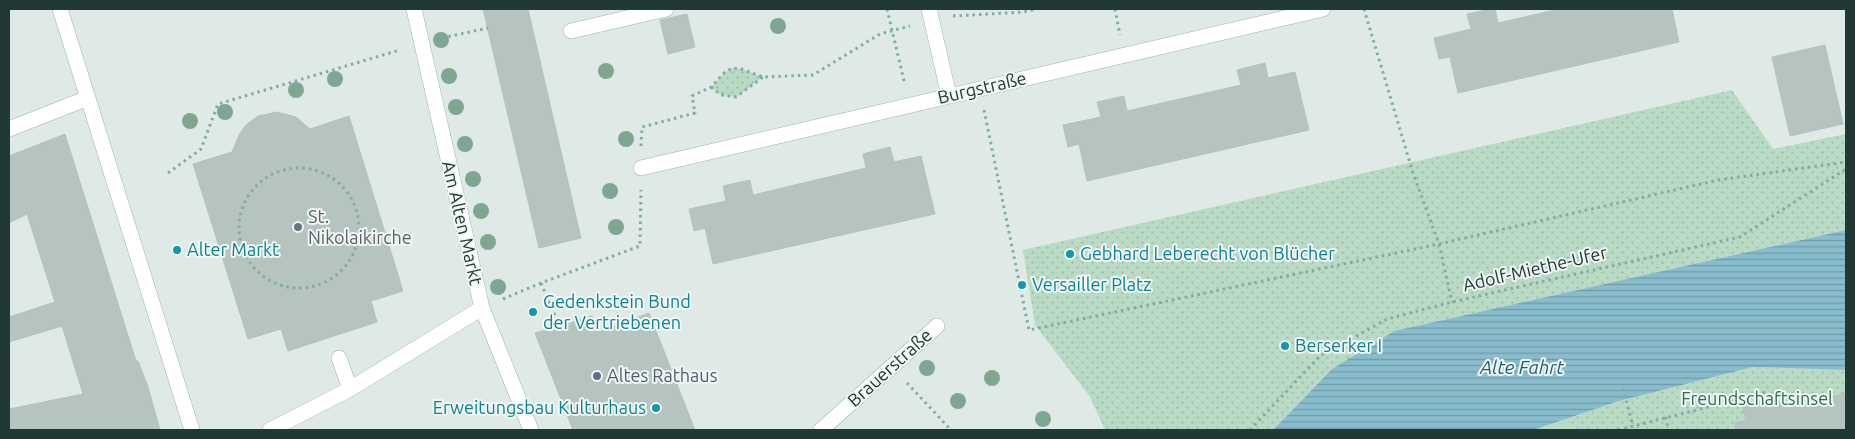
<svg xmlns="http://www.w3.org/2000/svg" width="1855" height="439" font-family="Ubuntu,sans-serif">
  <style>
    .grass { fill: url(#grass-dots) }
    .garden { fill: #b9dac5 }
    .water { fill: url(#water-rules) }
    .building { fill: #b5c4bf; stroke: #b2c3bd }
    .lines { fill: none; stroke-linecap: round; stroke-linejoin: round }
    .lane-casing { stroke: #a2b1ad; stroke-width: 16 }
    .street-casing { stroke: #a2b1ad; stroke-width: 16 }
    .path { stroke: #81aca2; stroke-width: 3; stroke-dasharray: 2.5 4; stroke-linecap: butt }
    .lane { stroke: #fff; stroke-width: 15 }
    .street { stroke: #fff; stroke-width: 15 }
    .tree { fill: #7ea691 }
    .worship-dot { fill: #6b7280; stroke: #f0f7f4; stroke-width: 2 }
    .culture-dot { fill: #0f9aa8; stroke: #f0f7f4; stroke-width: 2 }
    .service-dot { fill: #5c6f8a; stroke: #f0f7f4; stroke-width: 2 }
    .labels { text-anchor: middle; stroke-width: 4; stroke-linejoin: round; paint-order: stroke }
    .street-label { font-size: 18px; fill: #213935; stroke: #f0f7f4 }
    .worship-label { font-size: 18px; fill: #5b616d; stroke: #f0f7f4; text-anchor: start }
    .culture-label { font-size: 18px; fill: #0d838f; stroke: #f0f7f4; text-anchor: start }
    .service-label { font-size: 18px; fill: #4e5e75; stroke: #f0f7f4; text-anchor: start }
    .park-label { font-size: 18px; fill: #2e6e4c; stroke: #f0f7f4 }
    .water-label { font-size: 19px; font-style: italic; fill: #1f5d71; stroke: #f0f7f4 }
  </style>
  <defs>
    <pattern id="grass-dots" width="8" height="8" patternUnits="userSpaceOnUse" patternTransform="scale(1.25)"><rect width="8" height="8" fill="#b9dac5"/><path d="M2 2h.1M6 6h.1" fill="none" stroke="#9fbcaa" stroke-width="1.8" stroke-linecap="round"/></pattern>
    <pattern id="water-rules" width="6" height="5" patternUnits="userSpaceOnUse" patternTransform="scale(1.25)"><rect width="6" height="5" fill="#89bdcd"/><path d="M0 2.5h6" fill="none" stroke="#709ba7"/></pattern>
  </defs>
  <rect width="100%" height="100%" fill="#dfeae6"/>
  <!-- grass -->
  <path class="grass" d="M 732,68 L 741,69 L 763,77 L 736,97 L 721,95 L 711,87 L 724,73 Z
    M 1732,90 L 1773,149 L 1846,134 L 1846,230 L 1394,331 L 1332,369 L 1273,430 L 1105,430 L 1090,397 L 1035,325 L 1023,250 Z
    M 1753,367 L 1846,370 L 1846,430 L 1533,430 L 1619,401 Z"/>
  <!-- garden -->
  <path class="garden" d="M 1567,418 L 1571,430 L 1533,430 Z"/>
  <!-- water -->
  <path class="water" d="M 1846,230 L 1846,370 L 1753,367 L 1619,401 L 1533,430 L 1273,430 L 1332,369 L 1394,331 Z"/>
  <!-- building -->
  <path class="building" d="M 483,9 L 528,9 L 581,238 L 539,248 Z
    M 1491,9 L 1495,9 L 1498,23 L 1559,9 L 1672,9 L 1679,42 L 1458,93 L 1450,57 L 1439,59 L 1434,38 L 1471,29 L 1467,14 Z
    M 687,14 L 695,47 L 668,54 L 660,20 Z
    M 1825,45 L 1843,124 L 1790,136 L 1772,57 Z
    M 1265,63 L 1268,78 L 1295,72 L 1309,130 L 1087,181 L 1079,144 L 1068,147 L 1063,125 L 1101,117 L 1097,102 L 1124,96 L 1127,111 L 1241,85 L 1237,70 Z
    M 277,112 L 296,117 L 310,129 L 349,116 L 403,291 L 371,301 L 377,322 L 288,351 L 281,329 L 248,339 L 193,164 L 232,152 L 240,133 L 246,125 L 258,116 Z
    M 65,134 L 136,361 L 138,361 L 148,387 L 160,430 L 9,430 L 9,409 L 83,394 L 62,326 L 9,342 L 9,317 L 55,302 L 27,214 L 9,223 L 9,156 Z
    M 890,147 L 894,162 L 921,156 L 935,214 L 713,264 L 705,228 L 694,231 L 689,209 L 726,201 L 723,186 L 750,180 L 753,195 L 866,168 L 863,154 Z
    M 649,313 L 695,430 L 573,430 L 535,333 L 592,316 L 599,332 Z
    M 1846,393 L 1846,430 L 1736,430 L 1735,423 L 1746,420 L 1742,405 L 1766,399 L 1767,405 L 1792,399 L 1794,407 Z"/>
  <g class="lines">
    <defs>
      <path id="lane" d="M 571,31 L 666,9
        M 339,358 L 350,389"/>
      <path id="street" d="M 60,9 L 192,430
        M 414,9 L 482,308 L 531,430
        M 929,9 L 949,96
        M 9,129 L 88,98
        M 641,168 L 1323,9
        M 270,430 L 350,389 L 482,308
        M 821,430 L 937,326"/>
    </defs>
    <!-- lane casing -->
    <use href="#lane" class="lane-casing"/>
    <!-- street casing -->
    <use href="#street" class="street-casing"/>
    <!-- path -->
    <path class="path" d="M 887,9 L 905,85
      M 1115,9 L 1120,35
      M 1364,9 L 1413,173 L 1439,244 L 1452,302
      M 953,16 L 1024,12 L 1036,9
      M 442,38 L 488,28
      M 711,87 L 721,95 L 736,97 L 763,77
      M 984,110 L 1029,330 L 1439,244 L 1718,180 L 1846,162
      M 641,146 L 642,127 L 695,113 L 692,96 L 711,87 L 724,73 L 732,68 L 741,69 L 763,77 L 813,75 L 880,34 L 910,26
      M239 228a60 60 0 1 1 120 0a60 60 0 1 1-120 0Z
      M 168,173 L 201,149 L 218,104 L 400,50
      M 541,283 L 556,318
      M 503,299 L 541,283 L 640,246 L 641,190
      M 907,383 L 951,430
      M 1623,388 L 1633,426
      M 1665,417 L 1669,430
      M 1250,430 L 1320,356 L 1387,319 L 1452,302 L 1740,237 L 1846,169
      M 1618,430 L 1767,392"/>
    <!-- lane -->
    <use href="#lane" class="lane"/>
    <!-- street -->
    <use href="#street" class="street"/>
  </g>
  <!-- trees -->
  <g class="tree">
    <circle cx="778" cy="26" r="8"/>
    <circle cx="441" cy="40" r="8"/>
    <circle cx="606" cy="71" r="8"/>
    <circle cx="449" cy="76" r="8"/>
    <circle cx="335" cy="79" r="8"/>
    <circle cx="296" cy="90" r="8"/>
    <circle cx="456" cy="107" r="8"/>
    <circle cx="225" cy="112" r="8"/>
    <circle cx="190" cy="121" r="8"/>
    <circle cx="626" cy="139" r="8"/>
    <circle cx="465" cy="144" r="8"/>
    <circle cx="473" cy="179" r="8"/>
    <circle cx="610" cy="191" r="8"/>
    <circle cx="481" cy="211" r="8"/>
    <circle cx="616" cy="227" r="8"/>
    <circle cx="488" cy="242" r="8"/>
    <circle cx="498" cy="287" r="8"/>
    <circle cx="927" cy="368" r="8"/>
    <circle cx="992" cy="378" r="8"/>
    <circle cx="958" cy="401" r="8"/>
    <circle cx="1043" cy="419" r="8"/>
  </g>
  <!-- markers -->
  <circle class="worship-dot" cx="298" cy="227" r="5"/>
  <g class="culture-dot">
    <circle cx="177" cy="250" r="5"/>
    <circle cx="1070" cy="254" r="5"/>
    <circle cx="1022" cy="285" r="5"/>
    <circle cx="533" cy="312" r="5"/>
    <circle cx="1285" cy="346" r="5"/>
    <circle cx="656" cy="408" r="5"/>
  </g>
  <circle class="service-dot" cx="597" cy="376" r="5"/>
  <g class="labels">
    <!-- street labels -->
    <g class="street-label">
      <text transform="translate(982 88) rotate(-13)" y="6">Burgstraße</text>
      <text transform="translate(462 223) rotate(77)" y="6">Am Alten Markt</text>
      <text transform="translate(1535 269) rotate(-13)" y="6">Adolf-Miethe-Ufer</text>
      <text transform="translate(890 368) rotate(-42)" y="6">Brauerstraße</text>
    </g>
    <!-- worship labels -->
    <g class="worship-label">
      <text x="308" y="223">St.<tspan x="308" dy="21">Nikolaikirche</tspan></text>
    </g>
    <!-- culture labels -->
    <g class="culture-label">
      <text x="187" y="256">Alter Markt</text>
      <text x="1080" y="260">Gebhard Leberecht von Blücher</text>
      <text x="1032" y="291">Versailler Platz</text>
      <text x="543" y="308">Gedenkstein Bund<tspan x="543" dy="21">der Vertriebenen</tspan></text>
      <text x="1295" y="352">Berserker I</text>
      <text x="646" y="414" text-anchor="end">Erweitungsbau Kulturhaus</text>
    </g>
    <!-- service labels -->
    <g class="service-label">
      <text x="607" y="382">Altes Rathaus</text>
    </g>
    <!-- park labels -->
    <g class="park-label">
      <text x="1757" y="405">Freundschaftsinsel</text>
    </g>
    <!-- water labels -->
    <g class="water-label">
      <text x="1522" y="374">Alte Fahrt</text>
    </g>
  </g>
  <!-- border -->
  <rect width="1855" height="439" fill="none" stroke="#213935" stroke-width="20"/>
</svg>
